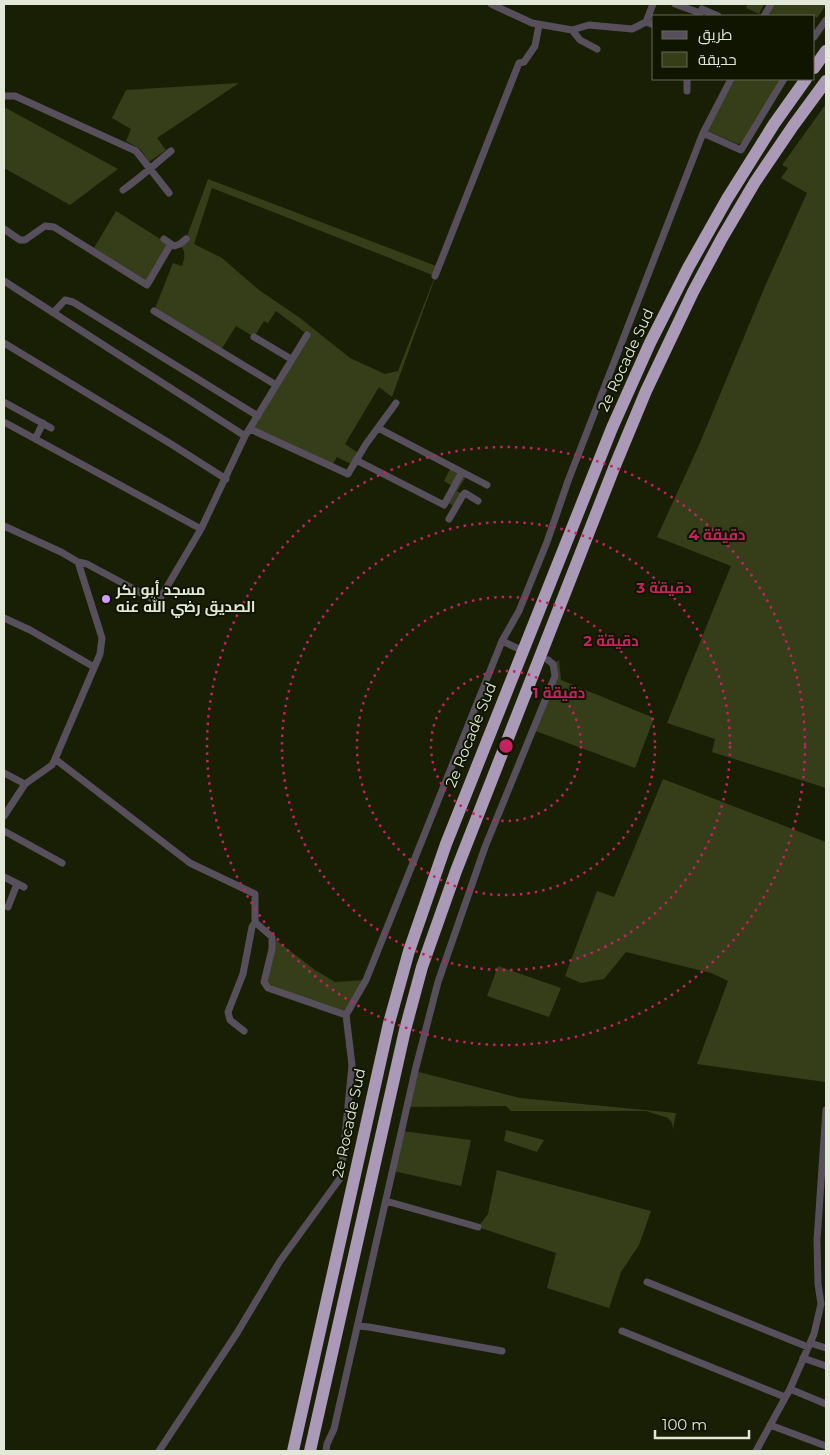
<svg xmlns="http://www.w3.org/2000/svg" width="830" height="1455" font-family="Montserrat,Cairo,sans-serif">
  <style>
    .green { fill: #353e18; fill-rule: evenodd }
    .lines { fill: none; stroke-linecap: round; stroke-linejoin: round }
    .street { stroke: #57505c; stroke-width: 7 }
    .highway { stroke: #aa9ab7; stroke-width: 12 }
    .ring { fill: none; stroke: #c42261; stroke-width: 2.5; stroke-dasharray: 2.5 5 }
    .poi-dot { fill: #d29cfd; stroke: #101500; stroke-width: 2 }
    .labels { text-anchor: middle; stroke-width: 4; stroke-linejoin: round; paint-order: stroke }
    .street-label { font-size: 15px; fill: #e2e8d7; stroke: #101500 }
    .poi-label { font-size: 15px; font-weight: bold; fill: #e2e8d7; stroke: #101500; text-anchor: start }
    .centre { fill: #c42261; stroke: #101500; stroke-width: 2.5 }
    .ring-label { font-size: 15px; text-anchor: middle; font-weight: bold; fill: #c42261; stroke: #101500; stroke-width: 4; stroke-linejoin: round; paint-order: stroke }
  </style>
  <rect width="100%" height="100%" fill="#181f05"/>
  <!-- green -->
  <path class="green" d="M 748,4 L 764,4 L 759,14 L 746,8 Z
    M 773,4 L 826,4 L 826,5 L 817,18 L 814,16 L 766,16 Z
    M 735,79 L 782,79 L 742,143 L 738,144 L 707,131 Z
    M 239,83 L 157,138 L 166,150 L 149,162 L 140,149 L 126,141 L 131,129 L 112,118 L 126,90 Z
    M 826,104 L 826,788 L 712,752 L 715,739 L 667,723 L 731,566 L 657,537 L 699,445 L 766,284 L 807,193 L 781,178 L 788,168 L 782,165 Z
    M 4,107 L 118,169 L 70,205 L 4,168 Z
    M 208,179 L 439,267 L 392,397 L 379,387 L 345,444 L 358,453 L 351,464 L 337,457 L 331,467 L 250,429 L 307,334 L 276,311 L 268,323 L 264,321 L 254,337 L 236,326 L 221,350 L 154,311 L 173,263 L 182,266 C 185,257 186,252 180,244 L 186,239 ZM 212,188 L 435,276 L 398,371 L 385,374 L 350,358 L 300,318 L 259,290 L 222,258 L 194,244 Z
    M 116,211 L 168,244 L 146,282 L 94,248 Z
    M 451,467 L 467,475 L 457,491 L 463,495 L 456,507 L 446,502 L 454,487 L 444,481 Z
    M 559,660 L 561,680 L 654,718 L 635,768 L 533,730 L 555,676 L 553,664 Z
    M 663,779 L 826,842 L 826,1074 L 825,1082 L 697,1064 L 728,981 L 711,973 L 626,952 L 604,979 L 581,983 L 565,976 L 597,891 L 614,897 Z
    M 272,937 L 315,970 L 335,982 L 366,980 L 346,1015 L 268,988 L 264,982 Z
    M 498,966 L 561,988 L 549,1017 L 487,996 Z
    M 415,1071 L 520,1098 L 676,1113 L 673,1129 L 672,1123 L 668,1118 L 646,1111 L 511,1111 L 506,1106 L 407,1107 Z
    M 506,1130 L 544,1140 L 537,1152 L 504,1141 Z
    M 402,1131 L 471,1140 L 461,1186 L 393,1171 Z
    M 497,1170 L 651,1211 L 639,1245 L 621,1272 L 609,1308 L 547,1288 L 556,1253 L 478,1227 L 488,1214 Z"/>
  <g class="lines">
    <!-- street -->
    <path class="street" d="M 491,4 L 532,23 L 572,30 L 580,40 L 597,49
      M 675,4 L 700,13
      M 702,9 L 718,16
      M 764,16 L 771,4
      M 646,22 L 654,25
      M 572,30 L 589,25 L 632,29 L 646,22 L 653,4
      M 814,37 L 826,20
      M 687,79 L 687,91
      M 4,96 L 15,96 L 136,151 L 169,193
      M 703,133 L 741,150 L 784,79
      M 123,190 C 140,178 155,164 171,151
      M 4,229 L 20,240 L 25,240 L 45,226 L 54,227 L 147,285 L 171,244
      M 164,239 L 174,246 L 180,244 L 186,239
      M 435,276 L 519,63 L 524,62 L 535,46 L 539,25
      M 4,281 L 245,436
      M 154,311 L 276,385
      M 53,313 L 65,300 L 73,302 L 258,416
      M 254,337 L 291,359
      M 4,343 L 171,444 L 226,479
      M 4,402 L 51,428
      M 4,422 L 201,529
      M 250,429 L 348,474 L 366,444 L 396,403
      M 35,439 L 43,423
      M 356,460 L 444,505 L 462,472 L 378,428
      M 462,472 L 487,485
      M 449,519 L 463,495 L 465,493 L 478,501
      M 4,526 L 61,552 L 78,562 L 102,638 L 100,654 L 55,759 L 52,765 L 25,784 L 4,816
      M 78,562 L 87,564 L 158,602 L 201,529 L 245,436 L 307,335
      M 4,618 L 30,630 L 94,667
      M 502,641 L 517,648
      M 55,759 L 190,863 L 255,894 L 255,922 L 272,937 L 272,949 L 264,982 L 268,988 L 346,1015 L 352,1065 L 341,1177 L 280,1261 L 237,1333 L 159,1451
      M 4,773 L 25,784
      M 4,831 L 62,863
      M 4,877 L 24,887
      M 8,907 L 17,884
      M 346,1015 L 366,980 L 502,641 L 519,611 L 547,542 L 568,481 L 703,133 L 731,79
      M 244,1031 L 230,1020 L 228,1012 L 243,974 L 252,927 L 255,922
      M 386,1201 L 478,1227
      M 647,1282 L 808,1347
      M 358,1326 L 369,1327 L 502,1351
      M 622,1331 L 785,1397
      M 810,1343 L 826,1348
      M 803,1358 L 826,1366
      M 790,1389 L 826,1404
      M 770,1425 L 826,1446
      M 326,1451 L 327,1444 L 334,1429 L 415,1071 L 438,982 L 485,847 L 555,676 L 553,664 L 548,660
      M 756,1451 L 790,1389 L 814,1334 L 821,1304 L 818,1284 L 817,1240 L 826,1110"/>
    <!-- highway -->
    <path class="highway" d="M 814,68 L 826,51
      M 293,1451 L 389,1023 L 409,951 L 446,844 L 612,428 L 650,343 L 688,268 L 727,199 L 774,124 L 806,79
      M 310,1451 L 405,1030 L 422,967 L 456,871 L 614,468 L 646,391 L 693,292 L 722,238 L 755,182 L 793,126 L 826,81"/>
  </g>
  <!-- distance rings -->
  <g class="ring">
    <circle cx="506" cy="746" r="75"/>
    <circle cx="506" cy="746" r="149"/>
    <circle cx="506" cy="746" r="224"/>
    <circle cx="506" cy="746" r="299"/>
  </g>
  <!-- markers -->
  <circle class="poi-dot" cx="106" cy="599" r="5"/>
  <g class="labels">
    <!-- street labels -->
    <g class="street-label">
      <text transform="translate(626 360) rotate(-65)" y="5">2e Rocade Sud</text>
      <text transform="translate(471 735) rotate(-68)" y="5">2e Rocade Sud</text>
      <text transform="translate(349 1123) rotate(-78)" y="5">2e Rocade Sud</text>
    </g>
    <!-- poi labels -->
    <g class="poi-label">
      <text x="116" y="595">مسجد أبو بكر<tspan x="116" dy="17">الصديق رضي الله عنه</tspan></text>
    </g>
  </g>
  <circle cx="506" cy="746" r="8" class="centre"/>
  <g class="ring-label">
    <text x="717" y="540">4 دقيقة</text>
    <text x="664" y="593">3 دقيقة</text>
    <text x="611" y="646">2 دقيقة</text>
    <text x="559" y="698">1 دقيقة</text>
  </g>
  <!-- border -->
  <rect width="830" height="1455" fill="none" stroke="#e2e8d7" stroke-width="10"/>
  <!-- legend -->
  <rect x="652" y="15" width="162" height="65" fill="#101500" stroke="#646956"/>
  <rect x="662" y="31" width="25" height="8" fill="#57505c" stroke="#646956"/>
  <text x="698" y="40" font-size="15" fill="#e2e8d7">طريق</text>
  <rect x="662" y="52" width="25" height="15" fill="#353e18" stroke="#646956"/>
  <text x="698" y="65" font-size="15" fill="#e2e8d7">حديقة</text>
  <!-- scale -->
  <path d="M655 1430v8h94v-8" fill="none" stroke="#e2e8d7" stroke-width="2.5"/>
  <text x="662" y="1430" font-size="15" fill="#e2e8d7" stroke="#101500" stroke-width="4" paint-order="stroke">100 m</text>
</svg>
